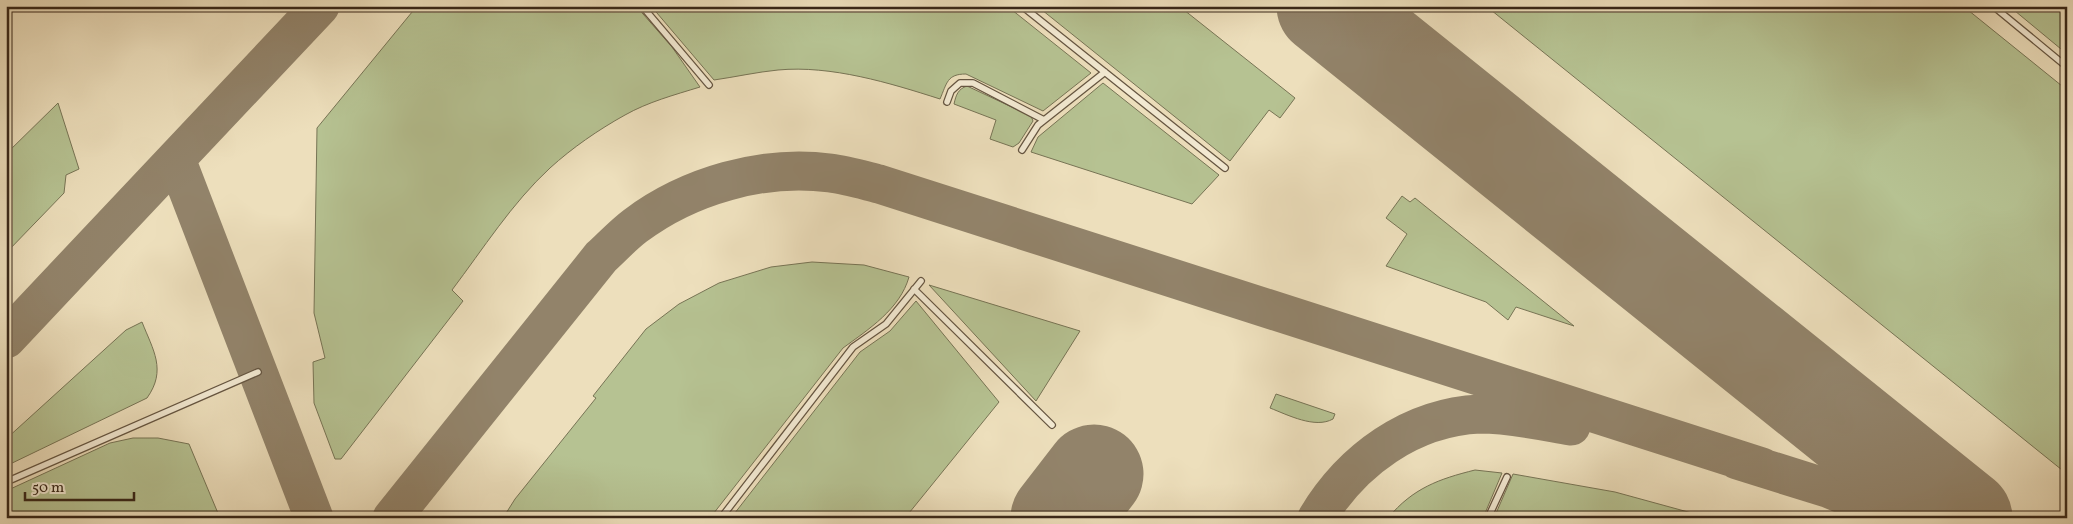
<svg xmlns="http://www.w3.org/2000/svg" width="2073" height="524" font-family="Vollkorn,serif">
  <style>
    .green { fill: #b6c292; stroke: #777455 }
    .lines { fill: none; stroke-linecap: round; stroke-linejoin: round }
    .taxiway { stroke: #92836a; stroke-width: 39 }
    .runway { stroke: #92836a; stroke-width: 99 }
    .service-casing { stroke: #655541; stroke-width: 8 }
    .service { stroke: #f3ead3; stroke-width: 5.5 }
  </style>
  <rect width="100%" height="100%" fill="#eddfbc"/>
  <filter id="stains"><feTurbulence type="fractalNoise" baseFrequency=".004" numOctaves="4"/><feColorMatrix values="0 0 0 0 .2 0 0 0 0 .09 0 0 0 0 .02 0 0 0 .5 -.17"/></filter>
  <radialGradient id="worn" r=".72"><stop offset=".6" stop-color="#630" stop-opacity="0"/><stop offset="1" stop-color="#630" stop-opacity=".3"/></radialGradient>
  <!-- green -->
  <path class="green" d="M 417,6 L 636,6 L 672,47 L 700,87 C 674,95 648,102 625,115 C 598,130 572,148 550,168 C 512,203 483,249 452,290 L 463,301 L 341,459 L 335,459 L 314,403 L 313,362 L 325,358 L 314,313 L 317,128 Z
    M 651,6 L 1007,6 L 1091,73 L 1043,111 L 966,74 C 947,74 947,83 940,99 C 890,83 831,65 778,70 C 757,72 735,77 714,80 Z
    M 1037,6 L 1179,6 L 1295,98 L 1280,118 L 1269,110 L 1230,161 Z
    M 1486,6 L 1963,6 L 2067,90 L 2067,474 Z
    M 2009,6 L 2067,6 L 2067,54 Z
    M 1103,83 L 1219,175 L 1192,204 L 1031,152 L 1038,137 Z
    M 967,86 L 1031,116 L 1033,121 L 1019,143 L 1013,147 L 990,139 L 996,120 L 954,104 C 956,95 958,89 967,86 Z
    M 58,103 L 79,169 L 66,175 L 64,193 L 6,253 L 6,154 Z
    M 1402,196 L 1410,202 L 1415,198 L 1574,326 L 1516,307 L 1508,320 L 1486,302 L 1386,266 L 1407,234 L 1386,218 Z
    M 812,262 L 864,265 L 909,277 C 900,309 869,329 843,348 L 710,518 L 503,518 L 515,499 L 596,398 L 593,396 L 646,329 L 679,304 L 719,283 L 771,267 Z
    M 929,285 L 1080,331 L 1036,401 Z
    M 916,301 L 999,402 L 905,518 L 731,518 L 860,352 L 890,331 Z
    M 142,322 C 153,350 167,370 147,398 L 6,466 L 6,439 L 126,330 Z
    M 1276,394 L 1335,414 L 1333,419 C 1315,429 1288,415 1270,408 Z
    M 133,438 L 158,438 L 189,444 L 220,518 L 6,518 L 6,491 L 110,443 Z
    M 1475,470 L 1502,473 L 1483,518 L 1388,518 C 1413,488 1439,479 1475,470 Z
    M 1513,474 L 1615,492 L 1710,518 L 1494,518 Z"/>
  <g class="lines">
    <!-- taxiway -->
    <path class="taxiway" d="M 176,159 L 314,518
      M 6,339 L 320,6
      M 1737,460 L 1830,489 L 1898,518
      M 392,518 L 601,257 C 612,247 623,235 635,226 C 688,186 763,164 830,173 C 846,175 863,180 879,184 L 1762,467
      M 1317,518 C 1352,460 1411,417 1480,414 C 1511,414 1542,421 1571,426"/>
    <!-- runway -->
    <path class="runway" d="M 1326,6 L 1963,518
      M 1060,518 L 1094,474"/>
    <defs>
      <path id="service" d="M 642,6 L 709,85
        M 1022,6 L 1225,168
        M 1993,6 L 2067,67
        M 947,102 L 951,91 L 960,83 L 973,83 L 1044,120
        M 1022,150 L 1038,125 L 1105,72
        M 914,289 L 1052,425
        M 6,482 L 258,372
        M 721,518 L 853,347 L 886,324 L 921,281
        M 1488,518 L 1507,477"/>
    </defs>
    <!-- service casing -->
    <use href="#service" class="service-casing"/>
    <!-- service -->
    <use href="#service" class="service"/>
  </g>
  <!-- margin -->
  <rect width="2073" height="524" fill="none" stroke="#eddfbc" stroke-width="25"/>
  <rect x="8" y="8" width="2058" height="509" fill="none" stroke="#382718" stroke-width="2.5"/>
  <rect x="12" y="12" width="2048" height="499" fill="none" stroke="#382718"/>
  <!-- scale -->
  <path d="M25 492v8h109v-8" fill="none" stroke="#382718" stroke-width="2.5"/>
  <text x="32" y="492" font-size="15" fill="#382718" stroke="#f3ead3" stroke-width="4" paint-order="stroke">50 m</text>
  <rect width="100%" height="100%" filter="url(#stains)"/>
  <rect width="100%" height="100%" fill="url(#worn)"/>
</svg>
